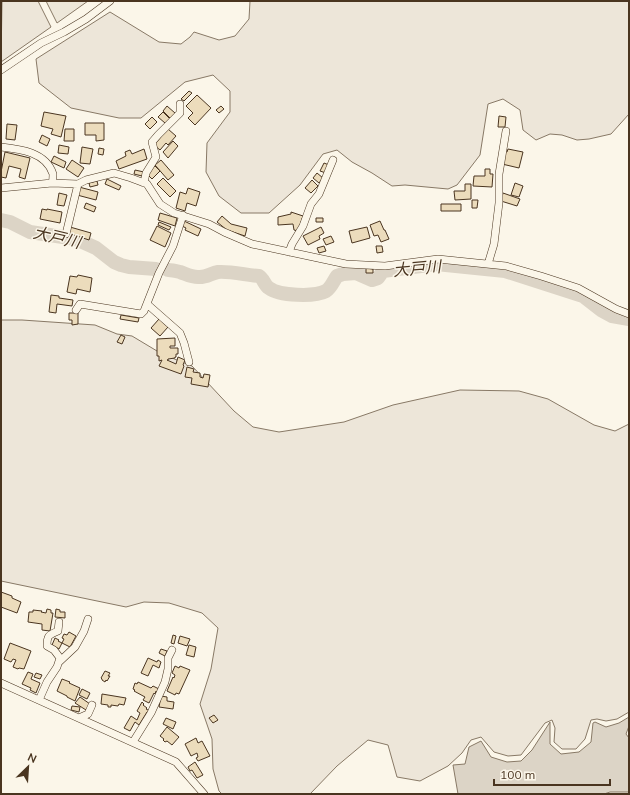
<svg xmlns="http://www.w3.org/2000/svg" width="630" height="795" font-family="Mulish,'Noto Sans JP',sans-serif">
  <style>
    .green { fill: #ede6d9; stroke: #887966 }
    .parking { fill: #ede7d9; stroke: #887966 }
    .water { fill: #dcd4c6; stroke: #887966 }
    .lines { fill: none; stroke-linecap: round; stroke-linejoin: round }
    .river { stroke: #dcd4c6; stroke-width: 14 }
    .building { fill: #ecdcbc; stroke: #4a3520 }
    .minor-casing { stroke: #4a3520; stroke-width: 8 }
    .minor { stroke: #fbf6e9; stroke-width: 7 }
    .labels { text-anchor: middle; stroke-width: 3; stroke-linejoin: round; paint-order: stroke }
    .water-label { font-size: 16px; font-style: italic; fill: #4a3520; stroke: #fbf6e9 }
  </style>
  <rect width="100%" height="100%" fill="#fbf6e9"/>
  <!-- green -->
  <path class="green" d="M 2,1 L 38,1 L 51,27 L 1,62 Z
    M 250,1 L 629,1 L 629,114 L 611,134 L 589,139 L 577,140 L 562,135 L 550,134 L 536,140 L 523,130 L 520,110 L 503,99 L 488,104 L 480,155 L 457,185 L 448,189 L 405,185 L 392,186 L 372,173 L 352,162 L 337,150 L 323,154 L 300,185 L 269,213 L 241,213 L 219,196 L 206,172 L 207,143 L 230,112 L 230,91 L 213,75 L 185,82 L 141,118 L 119,118 L 71,108 L 39,83 L 36,59 L 110,12 L 159,42 L 181,44 L 190,37 L 194,32 L 219,40 L 235,36 L 249,19 Z
    M 1,320 L 22,320 L 95,325 L 117,334 L 132,336 L 162,354 L 192,366 L 234,411 L 253,427 L 279,432 L 344,422 L 393,405 L 460,390 L 519,391 L 548,399 L 594,425 L 615,431 L 629,424 L 629,712 L 617,719 L 606,721 L 597,719 L 591,720 L 585,739 L 576,749 L 562,749 L 554,742 L 555,728 L 552,720 L 545,723 L 521,755 L 508,756 L 494,752 L 481,737 L 471,740 L 462,753 L 448,766 L 420,781 L 397,777 L 388,745 L 368,740 L 337,766 L 310,794 L 222,794 L 219,791 L 213,769 L 212,739 L 200,704 L 211,669 L 218,628 L 202,613 L 169,603 L 144,602 L 126,607 L 1,581 Z"/>
  <!-- parking -->
  <path class="parking" d="M 46,1 L 88,1 L 57,23 Z"/>
  <!-- water -->
  <path class="water" d="M 629,717 L 629,726 L 626,734 L 629,738 L 629,792 L 610,792 L 604,794 L 458,794 L 453,765 L 465,764 L 469,747 L 481,741 L 491,757 L 507,762 L 521,761 L 532,750 L 550,722 L 550,744 L 561,754 L 579,752 L 591,742 L 593,723 L 595,722 L 606,727 L 619,723 Z"/>
  <g class="lines">
    <!-- river -->
    <path class="river" d="M 1,220 L 10,222 L 30,232 L 76,239 L 96,248 L 114,262 L 121,265 L 129,267 L 156,269
      M 168,270 C 172,270 176,271 180,272 C 186,274 191,277 198,277 C 206,278 211,273 218,272 C 230,271 246,275 259,276 C 264,279 264,285 269,288 C 279,296 315,297 326,291 C 331,288 334,280 337,276 L 343,274 L 356,273 L 372,280 L 378,278 L 383,271 L 436,264 L 505,271 L 583,296 L 601,310 L 612,316 L 629,319"/>
  </g>
  <!-- building -->
  <path class="building" d="M 189,91 L 192,93 L 184,101 L 181,99 Z
    M 197,95 L 211,108 L 195,125 L 188,118 L 193,113 L 186,106 Z
    M 167,106 L 175,113 L 170,118 L 163,111 Z
    M 221,106 L 224,109 L 219,113 L 216,110 Z
    M 44,112 L 66,116 L 61,137 L 51,134 L 53,129 L 41,126 Z
    M 163,112 L 170,119 L 165,123 L 158,117 Z
    M 499,116 L 506,117 L 505,127 L 498,127 Z
    M 152,117 L 157,122 L 150,129 L 145,124 Z
    M 85,123 L 104,123 L 104,140 L 96,141 L 96,135 L 85,135 Z
    M 7,124 L 17,125 L 15,140 L 6,139 Z
    M 65,129 L 74,129 L 74,141 L 64,141 Z
    M 168,129 L 176,136 L 168,145 L 166,143 L 160,150 L 154,145 Z
    M 42,135 L 50,139 L 47,146 L 39,142 Z
    M 173,141 L 178,146 L 168,158 L 163,152 Z
    M 59,145 L 69,147 L 68,154 L 58,153 Z
    M 82,147 L 93,149 L 90,164 L 80,163 Z
    M 99,148 L 104,149 L 103,155 L 98,154 Z
    M 144,149 L 147,159 L 119,169 L 116,161 L 126,156 L 125,152 L 130,150 L 132,154 Z
    M 508,149 L 523,152 L 519,168 L 502,164 L 505,151 L 507,152 Z
    M 5,152 L 30,158 L 25,179 L 19,177 L 21,169 L 9,166 L 6,178 L 1,177 L 1,172 Z
    M 54,156 L 66,162 L 64,168 L 51,162 Z
    M 72,160 L 84,168 L 78,177 L 66,169 Z
    M 161,160 L 174,175 L 168,180 L 155,165 Z
    M 324,163 L 329,165 L 326,173 L 320,171 Z
    M 155,166 L 160,171 L 152,179 L 147,174 Z
    M 485,169 L 490,169 L 490,174 L 493,174 L 492,187 L 473,186 L 474,176 L 485,176 Z
    M 135,170 L 144,172 L 142,176 L 134,174 Z
    M 317,173 L 323,178 L 319,183 L 313,178 Z
    M 163,178 L 176,191 L 170,197 L 157,184 Z
    M 107,179 L 121,186 L 119,190 L 105,184 Z
    M 312,180 L 318,186 L 311,193 L 305,188 Z
    M 97,181 L 98,185 L 90,187 L 89,183 Z
    M 515,183 L 523,186 L 519,197 L 511,195 Z
    M 465,184 L 471,184 L 471,199 L 455,200 L 454,191 L 465,191 Z
    M 79,187 L 98,192 L 96,200 L 77,195 Z
    M 188,188 L 200,192 L 196,206 L 187,203 L 185,211 L 176,208 L 180,192 L 186,194 Z
    M 59,193 L 67,195 L 64,206 L 57,205 Z
    M 503,193 L 520,199 L 517,206 L 501,201 Z
    M 472,200 L 478,200 L 477,208 L 472,208 Z
    M 86,203 L 96,207 L 94,212 L 84,208 Z
    M 441,204 L 461,204 L 461,211 L 441,211 Z
    M 42,209 L 47,210 L 47,209 L 62,212 L 60,223 L 40,219 Z
    M 291,212 L 303,216 L 298,231 L 294,230 L 293,224 L 278,225 L 278,217 L 291,214 Z
    M 160,213 L 177,218 L 175,226 L 158,220 Z
    M 222,216 L 231,224 L 247,228 L 245,236 L 227,230 L 217,222 Z
    M 316,218 L 323,218 L 323,222 L 316,222 Z
    M 184,221 L 201,229 L 198,236 L 185,230 L 186,228 L 182,226 Z
    M 380,221 L 384,230 L 385,230 L 389,239 L 381,242 L 378,235 L 374,236 L 370,225 Z
    M 159,222 L 171,227 L 169,230 L 158,225 Z
    M 157,226 L 171,233 L 165,247 L 150,240 Z
    M 70,227 L 91,233 L 89,240 L 68,233 Z
    M 321,227 L 324,233 L 319,236 L 320,239 L 308,245 L 303,236 Z
    M 367,227 L 370,238 L 352,243 L 349,231 Z
    M 331,236 L 334,242 L 326,245 L 323,239 Z
    M 324,246 L 326,251 L 319,253 L 317,248 Z
    M 376,246 L 382,246 L 383,252 L 377,253 Z
    M 366,268 L 373,269 L 373,273 L 366,273 Z
    M 78,275 L 92,278 L 90,292 L 77,289 L 76,294 L 67,292 L 70,276 L 77,277 Z
    M 51,295 L 59,296 L 59,298 L 73,300 L 72,306 L 57,304 L 56,313 L 49,312 Z
    M 69,313 L 78,313 L 78,324 L 72,325 L 72,320 L 69,320 Z
    M 121,315 L 139,318 L 138,322 L 120,319 Z
    M 159,319 L 168,327 L 160,336 L 151,328 Z
    M 121,335 L 125,337 L 122,344 L 117,342 Z
    M 175,338 L 175,346 L 170,346 L 170,348 L 178,348 L 178,354 L 176,354 L 176,357 L 175,357 L 175,358 L 168,359 L 168,360 L 167,360 L 176,364 L 178,357 L 185,360 L 183,365 L 184,366 L 181,374 L 159,366 L 162,360 L 159,361 L 159,356 L 157,356 L 157,339 Z
    M 187,367 L 194,369 L 193,372 L 200,373 L 200,377 L 203,378 L 204,374 L 210,375 L 208,387 L 191,384 L 192,378 L 185,377 Z
    M 1,592 L 12,596 L 12,598 L 21,602 L 17,613 L 1,607 Z
    M 47,609 L 51,610 L 51,613 L 53,613 L 50,631 L 42,630 L 42,624 L 28,622 L 29,612 L 33,612 L 33,610 L 42,611 L 41,612 L 46,613 Z
    M 56,609 L 60,610 L 60,612 L 65,612 L 65,618 L 55,617 Z
    M 69,632 L 76,636 L 70,647 L 62,643 L 64,639 L 62,638 L 64,634 L 67,635 Z
    M 173,635 L 176,636 L 174,644 L 171,643 Z
    M 180,636 L 190,639 L 187,646 L 178,643 Z
    M 55,638 L 59,640 L 58,641 L 62,643 L 59,649 L 52,645 Z
    M 10,643 L 31,651 L 24,669 L 19,668 L 18,669 L 13,667 L 16,660 L 13,659 L 11,662 L 4,659 Z
    M 189,645 L 196,647 L 194,657 L 186,655 Z
    M 161,649 L 167,651 L 165,656 L 159,653 Z
    M 148,658 L 157,662 L 158,660 L 161,662 L 159,668 L 153,665 L 148,676 L 141,673 Z
    M 175,666 L 179,668 L 180,666 L 190,670 L 179,694 L 176,693 L 175,695 L 167,691 L 173,677 L 174,678 L 175,675 L 172,673 Z
    M 105,671 L 110,673 L 108,676 L 110,676 L 107,681 L 106,680 L 105,682 L 102,680 L 102,679 L 101,678 Z
    M 28,672 L 33,674 L 31,679 L 40,683 L 36,693 L 30,690 L 31,688 L 22,684 Z
    M 36,673 L 42,675 L 40,679 L 34,677 Z
    M 62,679 L 70,682 L 69,683 L 80,688 L 75,701 L 67,697 L 67,696 L 57,691 Z
    M 138,682 L 151,688 L 153,686 L 159,689 L 157,692 L 156,691 L 155,694 L 154,693 L 149,703 L 143,700 L 145,697 L 134,691 L 135,690 L 133,689 L 135,683 L 137,684 Z
    M 82,689 L 90,693 L 87,699 L 79,695 Z
    M 102,694 L 126,698 L 124,705 L 119,704 L 118,706 L 111,705 L 111,707 L 108,707 L 108,705 L 101,704 Z
    M 161,696 L 167,697 L 167,701 L 174,702 L 173,709 L 159,707 Z
    M 80,697 L 90,704 L 86,710 L 75,703 Z
    M 142,702 L 144,704 L 143,705 L 147,708 L 146,709 L 150,711 L 149,713 L 147,712 L 139,725 L 135,722 L 130,731 L 124,728 L 131,716 L 137,720 L 140,713 L 137,711 Z
    M 72,706 L 80,707 L 79,712 L 71,710 Z
    M 214,715 L 218,720 L 213,723 L 209,718 Z
    M 166,718 L 176,722 L 173,729 L 163,724 Z
    M 167,727 L 179,737 L 172,745 L 167,741 L 165,742 L 163,740 L 164,739 L 160,736 Z
    M 196,738 L 198,743 L 202,741 L 210,756 L 198,761 L 196,758 L 198,757 L 197,753 L 191,756 L 185,744 Z
    M 195,762 L 203,775 L 197,778 L 192,770 L 190,771 L 188,767 Z"/>
  <g class="lines">
    <defs>
      <path id="minor" d="M 1,70 L 41,43 L 64,32 L 86,19 L 110,1
        M 1,147 C 20,149 46,152 53,174 C 53,177 53,180 52,183
        M 144,183 L 146,173 L 156,157 L 152,142 L 158,135 L 180,113 L 180,104
        M 1,188 L 52,183 L 78,184 L 86,180 L 114,173 L 131,178 L 147,184 L 160,204 L 174,213 L 209,224 L 224,232 L 252,244 L 346,264 L 385,266 L 438,259 L 506,266 L 541,276 L 578,288 L 616,309 L 629,314
        M 66,234 L 78,184
        M 289,252 L 292,244 L 303,226 L 311,204 L 319,194 L 333,160
        M 488,264 L 494,244 L 499,203 L 499,174 L 506,131
        M 147,304 L 180,333 L 184,343 L 189,362
        M 76,310 L 80,304 L 141,314 L 144,311 L 159,273 L 173,246 L 183,215
        M 59,662 L 75,647 L 84,631 L 88,619
        M 1,683 L 176,762 L 204,794
        M 39,700 L 47,682 L 57,667 L 60,658 L 54,650 L 47,646 C 47,635 49,635 58,631 L 59,622
        M 79,718 L 88,714 L 92,705
        M 133,742 L 151,713 L 165,682 L 168,669 L 168,658 L 172,650"/>
    </defs>
    <!-- minor casing -->
    <use href="#minor" class="minor-casing"/>
    <!-- minor -->
    <use href="#minor" class="minor"/>
  </g>
  <g class="labels">
    <!-- water labels -->
    <g class="water-label">
      <text transform="translate(57 237) rotate(13)" y="6">大戸川</text>
      <text transform="translate(417 268) rotate(-5)" y="6">大戸川</text>
    </g>
  </g>
  <!-- border -->
  <rect width="630" height="795" fill="none" stroke="#4a3520" stroke-width="4"/>
  <!-- north arrow -->
  <g transform="translate(28 767) rotate(25)" stroke="#fbf6e9" stroke-width="3" paint-order="stroke">
  <path d="M0-3L7 15L0 10L-7 15Z" fill="#4a3520"/>
  <text y="-6" font-size="11" font-weight="bold" text-anchor="middle" fill="#4a3520">N</text>
  </g>
  <!-- scale -->
  <path d="M494 779v6h116v-6" fill="none" stroke="#4a3520" stroke-width="2"/>
  <text x="500" y="779" font-size="12" fill="#4a3520" stroke="#fbf6e9" stroke-width="3" paint-order="stroke">100 m</text>
</svg>
